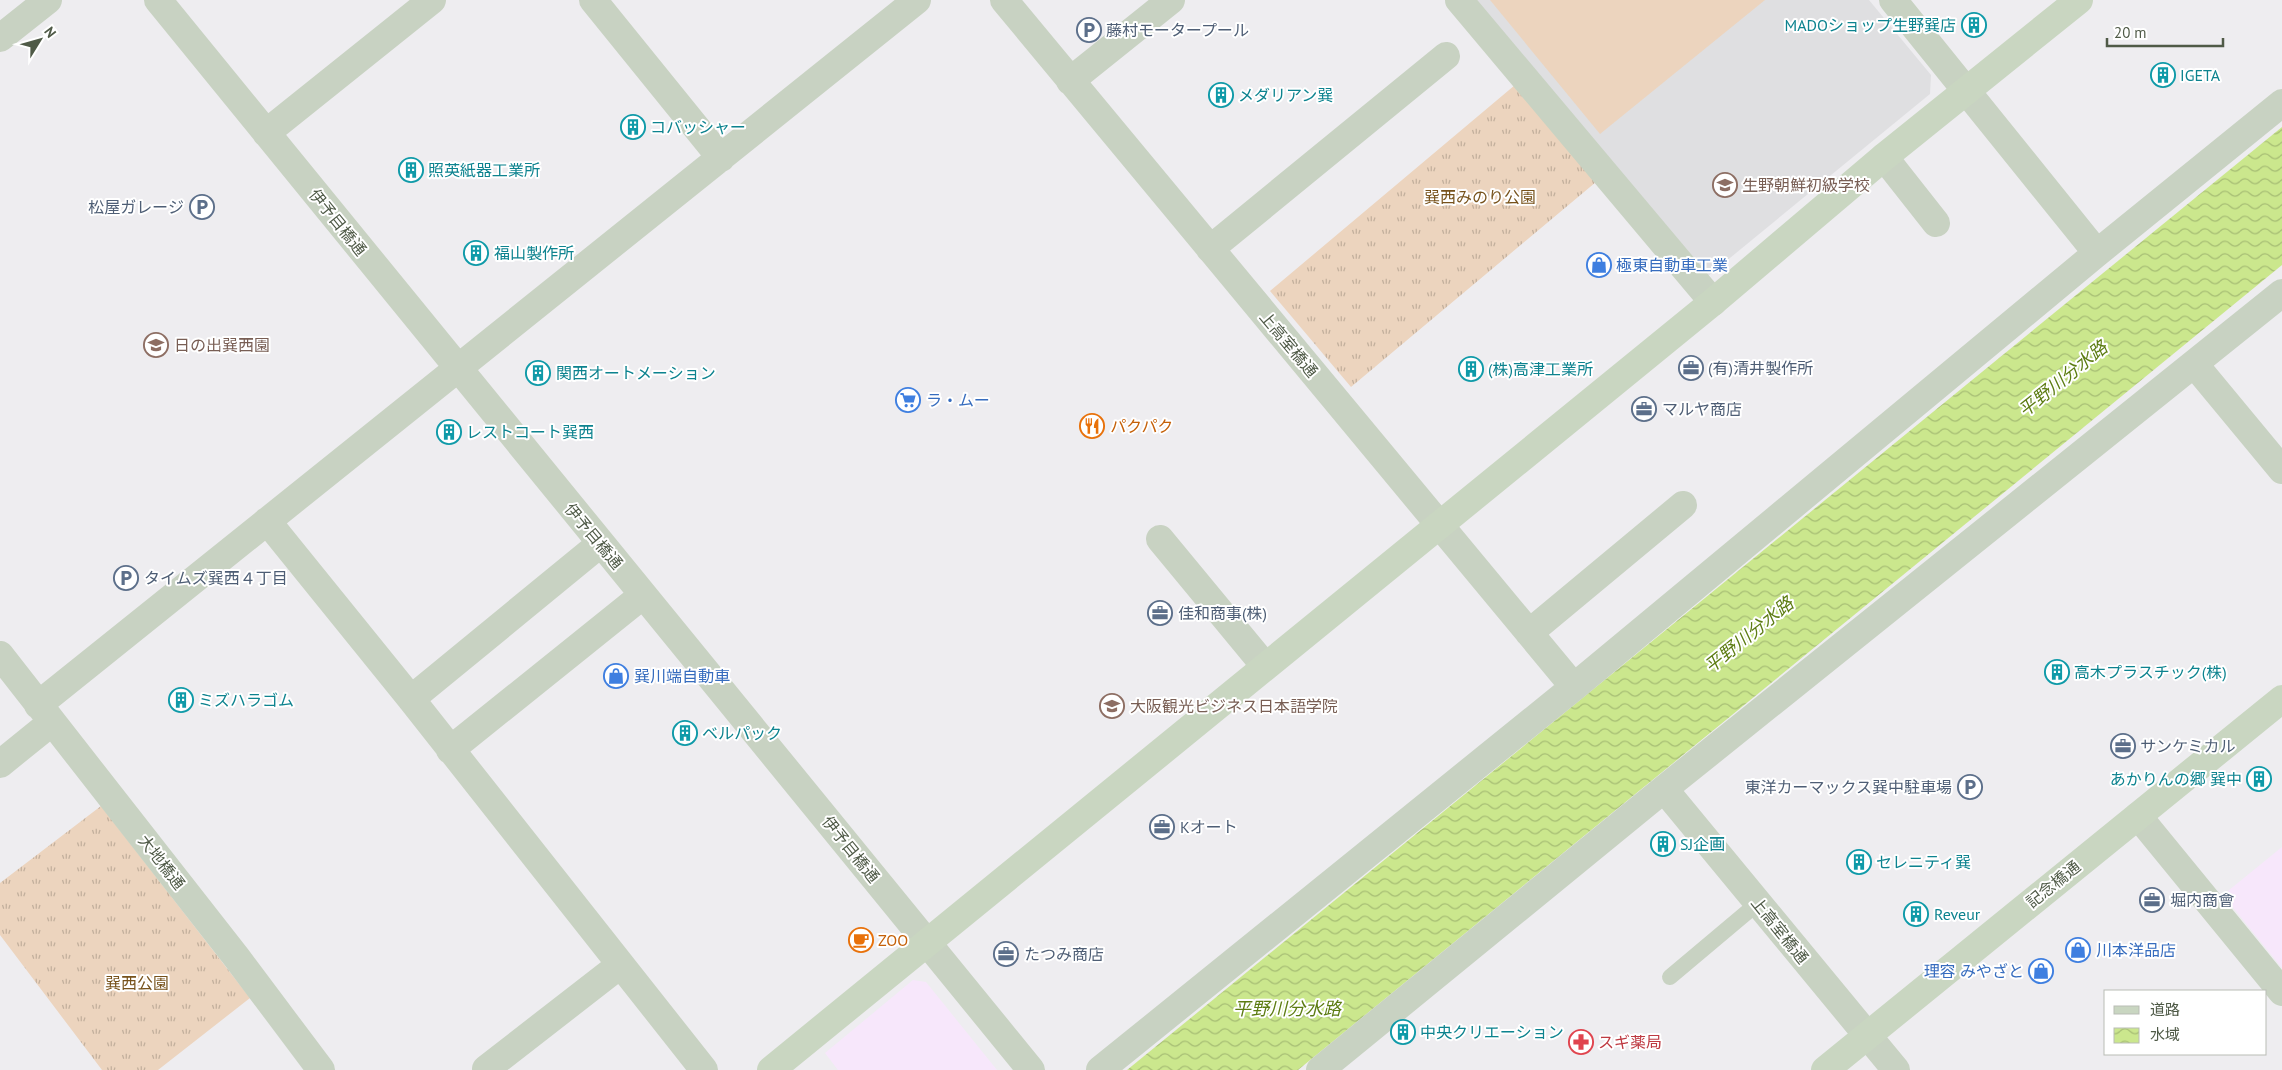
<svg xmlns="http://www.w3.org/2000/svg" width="2282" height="1070" font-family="'PT Sans','Noto Sans JP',sans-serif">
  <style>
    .commercial { fill: #f7e7fb }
    .education { fill: #dfdfe1 }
    .grass { fill: url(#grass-tufts) }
    .pitch { fill: #ecd4be }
    .water { fill: url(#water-waves) }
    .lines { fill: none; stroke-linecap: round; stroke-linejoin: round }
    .lane { stroke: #c8d2c2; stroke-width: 16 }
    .street { stroke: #c8d2c2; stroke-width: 28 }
    .secondary { stroke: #c9d6c1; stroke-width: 28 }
    .labels { text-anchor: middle; stroke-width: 4; stroke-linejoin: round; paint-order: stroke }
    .culture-label { font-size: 16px; fill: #0d838f; stroke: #fff; text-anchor: start }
    .service-label { font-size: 16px; fill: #4e5e75; stroke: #fff; text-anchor: start }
    .education-label { font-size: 16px; fill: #785e54; stroke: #fff; text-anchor: start }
    .park-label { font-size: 16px; fill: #77521b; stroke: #fff }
    .street-label { font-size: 16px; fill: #4f5a47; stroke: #fff }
    .shop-label { font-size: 16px; fill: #366cbe; stroke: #fff; text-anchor: start }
    .food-label { font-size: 16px; fill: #c56008; stroke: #fff; text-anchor: start }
    .health-label { font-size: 16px; fill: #be3a42; stroke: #fff; text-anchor: start }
    .water-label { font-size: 18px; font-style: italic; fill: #5c7c12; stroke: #fff }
  </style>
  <defs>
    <pattern id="grass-tufts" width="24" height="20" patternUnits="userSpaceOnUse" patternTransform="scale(1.25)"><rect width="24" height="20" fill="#ecd4be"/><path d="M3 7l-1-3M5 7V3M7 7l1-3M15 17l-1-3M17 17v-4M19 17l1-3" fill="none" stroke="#c2af9c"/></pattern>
    <pattern id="water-waves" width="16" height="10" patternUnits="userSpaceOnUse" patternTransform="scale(1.25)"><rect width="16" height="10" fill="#cbe78d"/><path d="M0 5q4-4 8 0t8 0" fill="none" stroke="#a7be75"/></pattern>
  </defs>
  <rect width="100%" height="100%" fill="#eeedf0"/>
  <!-- commercial -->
  <path class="commercial" d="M 2282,847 L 2282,968 L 2223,895 Z
    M 913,980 L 926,982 L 997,1070 L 838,1070 L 825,1053 Z"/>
  <!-- education -->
  <path class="education" d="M 1474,0 L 1869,0 L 1931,75 L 1930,94 L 1708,276 Z"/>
  <!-- grass -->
  <path class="grass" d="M 1515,85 L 1596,182 L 1351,387 L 1270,291 Z
    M 101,806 L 250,998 L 158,1070 L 102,1070 L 0,935 L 0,883 Z"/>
  <!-- pitch -->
  <path class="pitch" d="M 1490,0 L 1765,0 L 1600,134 Z"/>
  <!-- water -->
  <path class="water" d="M 2282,127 L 2282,265 L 1298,1070 L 1127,1070 Z"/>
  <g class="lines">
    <!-- lane -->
    <path class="lane" d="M 1670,977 L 1758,903"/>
    <!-- street -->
    <path class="street" d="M 158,0 L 1031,1070
      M 593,0 L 721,158
      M 1004,0 L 1574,687
      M 1459,0 L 1713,302
      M 1893,0 L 2097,253
      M 0,38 L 48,0
      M 1070,81 L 1171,0
      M 266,133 L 432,0
      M 1884,157 L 1936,223
      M 1210,249 L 1446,56
      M 2195,365 L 2282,470
      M 267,521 L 411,699 L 704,1070
      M 1160,539 L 1265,666
      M 1529,633 L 1683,505
      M 0,655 L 237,958 L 321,1070
      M 411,699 L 600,544
      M 38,705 L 917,0
      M 450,750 L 643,595
      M 0,764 L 52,722
      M 1664,789 L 1896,1070
      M 2138,816 L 2282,992
      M 486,1069 L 620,965
      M 1100,1070 L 1574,687 L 2097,253 L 2282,103
      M 1320,1070 L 1664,789 L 2282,293"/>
    <!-- secondary -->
    <path class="secondary" d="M 771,1070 L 1713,302 L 1884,157 L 2079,0
      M 1825,1070 L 2282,699"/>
  </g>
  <!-- icons -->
  <defs>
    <symbol id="building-ring" viewBox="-11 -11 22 22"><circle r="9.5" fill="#fff" stroke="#0f9aa8" stroke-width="1.5"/><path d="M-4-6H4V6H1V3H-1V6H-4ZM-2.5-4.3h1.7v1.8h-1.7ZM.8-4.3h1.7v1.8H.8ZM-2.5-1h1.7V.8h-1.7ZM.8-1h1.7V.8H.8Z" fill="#0f9aa8"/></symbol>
    <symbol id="parking-ring" viewBox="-11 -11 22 22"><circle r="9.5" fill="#fff" stroke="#5c6f8a" stroke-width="1.5"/><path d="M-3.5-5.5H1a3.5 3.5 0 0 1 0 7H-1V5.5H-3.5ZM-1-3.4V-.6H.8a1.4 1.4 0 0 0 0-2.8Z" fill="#5c6f8a"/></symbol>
    <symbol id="school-ring" viewBox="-11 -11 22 22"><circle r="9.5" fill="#fff" stroke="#8d6e63" stroke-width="1.5"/><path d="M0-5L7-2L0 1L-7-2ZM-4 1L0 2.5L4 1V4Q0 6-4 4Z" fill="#8d6e63"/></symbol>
    <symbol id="shop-ring" viewBox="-11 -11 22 22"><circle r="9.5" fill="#fff" stroke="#3f7fe0" stroke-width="1.5"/><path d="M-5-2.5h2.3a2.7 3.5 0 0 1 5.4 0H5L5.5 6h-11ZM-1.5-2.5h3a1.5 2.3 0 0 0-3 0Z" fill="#3f7fe0"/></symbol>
    <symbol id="office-ring" viewBox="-11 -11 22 22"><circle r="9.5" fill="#fff" stroke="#5c6f8a" stroke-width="1.5"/><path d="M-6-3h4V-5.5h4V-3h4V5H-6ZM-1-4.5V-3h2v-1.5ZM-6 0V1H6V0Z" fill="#5c6f8a"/></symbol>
    <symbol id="supermarket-ring" viewBox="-11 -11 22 22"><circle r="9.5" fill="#fff" stroke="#3f7fe0" stroke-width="1.5"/><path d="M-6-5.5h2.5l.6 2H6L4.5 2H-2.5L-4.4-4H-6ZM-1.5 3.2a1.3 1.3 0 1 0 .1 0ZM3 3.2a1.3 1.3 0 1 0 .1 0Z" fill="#3f7fe0"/></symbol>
    <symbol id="restaurant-ring" viewBox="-11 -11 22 22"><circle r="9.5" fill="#fff" stroke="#e8710a" stroke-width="1.5"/><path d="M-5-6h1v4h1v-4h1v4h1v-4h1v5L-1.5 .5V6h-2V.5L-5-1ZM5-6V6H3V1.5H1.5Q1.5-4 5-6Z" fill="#e8710a"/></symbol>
    <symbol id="cafe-ring" viewBox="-11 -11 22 22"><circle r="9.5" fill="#fff" stroke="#e8710a" stroke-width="1.5"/><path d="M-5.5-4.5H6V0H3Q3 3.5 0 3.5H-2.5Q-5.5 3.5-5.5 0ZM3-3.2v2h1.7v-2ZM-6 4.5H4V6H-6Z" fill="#e8710a"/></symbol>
    <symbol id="pharmacy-ring" viewBox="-11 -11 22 22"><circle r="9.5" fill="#fff" stroke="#e0444e" stroke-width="1.5"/><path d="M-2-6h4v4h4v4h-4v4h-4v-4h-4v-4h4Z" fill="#e0444e"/></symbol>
  </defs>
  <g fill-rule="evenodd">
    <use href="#building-ring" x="1960" y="11" width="28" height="28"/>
    <use href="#parking-ring" x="1075" y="16" width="28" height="28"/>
    <use href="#building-ring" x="2149" y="61" width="28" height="28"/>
    <use href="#building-ring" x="1207" y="81" width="28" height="28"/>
    <use href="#building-ring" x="619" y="113" width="28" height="28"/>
    <use href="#building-ring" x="397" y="156" width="28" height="28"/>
    <use href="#school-ring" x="1711" y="171" width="28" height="28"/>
    <use href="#parking-ring" x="188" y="193" width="28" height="28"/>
    <use href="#building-ring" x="462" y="239" width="28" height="28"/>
    <use href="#shop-ring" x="1585" y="251" width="28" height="28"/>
    <use href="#school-ring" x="142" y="331" width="28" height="28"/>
    <use href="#office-ring" x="1677" y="354" width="28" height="28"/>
    <use href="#building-ring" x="1457" y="355" width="28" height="28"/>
    <use href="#building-ring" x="524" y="359" width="28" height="28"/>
    <use href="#supermarket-ring" x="894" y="386" width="28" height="28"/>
    <use href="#office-ring" x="1630" y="395" width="28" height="28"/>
    <use href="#restaurant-ring" x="1078" y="412" width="28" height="28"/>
    <use href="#building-ring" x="435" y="418" width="28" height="28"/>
    <use href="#parking-ring" x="112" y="564" width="28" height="28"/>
    <use href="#office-ring" x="1146" y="599" width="28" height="28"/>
    <use href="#building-ring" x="2043" y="658" width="28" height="28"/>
    <use href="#shop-ring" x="602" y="662" width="28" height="28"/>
    <use href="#building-ring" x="167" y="686" width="28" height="28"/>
    <use href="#school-ring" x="1098" y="692" width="28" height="28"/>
    <use href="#building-ring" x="671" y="719" width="28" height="28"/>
    <use href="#office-ring" x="2109" y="732" width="28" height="28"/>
    <use href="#building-ring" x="2245" y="765" width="28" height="28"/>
    <use href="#parking-ring" x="1956" y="773" width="28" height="28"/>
    <use href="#office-ring" x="1148" y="813" width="28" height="28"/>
    <use href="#building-ring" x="1649" y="830" width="28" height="28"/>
    <use href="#building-ring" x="1845" y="848" width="28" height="28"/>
    <use href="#office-ring" x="2138" y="886" width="28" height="28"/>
    <use href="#building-ring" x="1902" y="900" width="28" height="28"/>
    <use href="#cafe-ring" x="847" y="926" width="28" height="28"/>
    <use href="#shop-ring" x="2064" y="936" width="28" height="28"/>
    <use href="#office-ring" x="992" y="940" width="28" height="28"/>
    <use href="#shop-ring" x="2027" y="957" width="28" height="28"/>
    <use href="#building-ring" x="1389" y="1018" width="28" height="28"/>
    <use href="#pharmacy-ring" x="1567" y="1028" width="28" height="28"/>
  </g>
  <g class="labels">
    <!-- culture labels -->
    <g class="culture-label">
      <text x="1956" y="31" text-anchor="end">MADOショップ生野巽店</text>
      <text x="2180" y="81">IGETA</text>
      <text x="1238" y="101">メダリアン巽</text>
      <text x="650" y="133">コバッシャー</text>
      <text x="428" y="176">照英紙器工業所</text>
      <text x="494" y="259">福山製作所</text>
      <text x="1488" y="375">(株)高津工業所</text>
      <text x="556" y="379">関西オートメーション</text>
      <text x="466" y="438">レストコート巽西</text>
      <text x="2074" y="678">高木プラスチック(株)</text>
      <text x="198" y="706">ミズハラゴム</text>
      <text x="702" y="739">ベルパック</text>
      <text x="2242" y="785" text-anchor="end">あかりんの郷 巽中</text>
      <text x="1680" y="850">SJ企画</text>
      <text x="1876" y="868">セレニティ巽</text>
      <text x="1934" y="920">Reveur</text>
      <text x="1420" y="1038">中央クリエーション</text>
    </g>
    <!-- service labels -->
    <g class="service-label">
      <text x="1106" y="36">藤村モータープール</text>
      <text x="184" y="213" text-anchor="end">松屋ガレージ</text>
      <text x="1708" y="374">(有)清井製作所</text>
      <text x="1662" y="415">マルヤ商店</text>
      <text x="144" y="584">タイムズ巽西４丁目</text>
      <text x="1178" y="619">佳和商事(株)</text>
      <text x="2140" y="752">サンケミカル</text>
      <text x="1952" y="793" text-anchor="end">東洋カーマックス巽中駐車場</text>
      <text x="1180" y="833">Kオート</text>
      <text x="2170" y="906">堀内商會</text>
      <text x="1024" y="960">たつみ商店</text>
    </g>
    <!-- education labels -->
    <g class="education-label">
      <text x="1742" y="191">生野朝鮮初級学校</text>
      <text x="174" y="351">日の出巽西園</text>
      <text x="1130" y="712">大阪観光ビジネス日本語学院</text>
    </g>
    <!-- park labels -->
    <g class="park-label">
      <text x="1480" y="203">巽西みのり公園</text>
      <text x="137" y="989">巽西公園</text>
    </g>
    <!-- street labels -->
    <g class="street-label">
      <text transform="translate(338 222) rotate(51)" y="6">伊予目橋通</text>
      <text transform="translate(1289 344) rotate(50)" y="6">上高室橋通</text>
      <text transform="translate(594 536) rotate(50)" y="6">伊予目橋通</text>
      <text transform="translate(851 849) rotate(51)" y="6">伊予目橋通</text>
      <text transform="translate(162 862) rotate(52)" y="6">大地橋通</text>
      <text transform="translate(2053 884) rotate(-39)" y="6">記念橋通</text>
      <text transform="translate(1780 930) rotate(51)" y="6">上高室橋通</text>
    </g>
    <!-- shop labels -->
    <g class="shop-label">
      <text x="1616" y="271">極東自動車工業</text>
      <text x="926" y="406">ラ・ムー</text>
      <text x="634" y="682">巽川端自動車</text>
      <text x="2096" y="956">川本洋品店</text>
      <text x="2024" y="977" text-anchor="end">理容 みやざと</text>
    </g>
    <!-- food labels -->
    <g class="food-label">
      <text x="1110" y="432">パクパク</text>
      <text x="878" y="946">ZOO</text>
    </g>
    <!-- health labels -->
    <g class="health-label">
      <text x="1598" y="1048">スギ薬局</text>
    </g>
    <!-- water labels -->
    <g class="water-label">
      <text transform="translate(2063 379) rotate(-39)" y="6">平野川分水路</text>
      <text transform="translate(1749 635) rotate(-39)" y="6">平野川分水路</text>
      <text x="1287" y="1015">平野川分水路</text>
    </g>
  </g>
  <!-- legend -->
  <rect x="2104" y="990" width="162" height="65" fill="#ffffff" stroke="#b9bdb5"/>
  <rect x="2114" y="1006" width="25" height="8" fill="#c9d6c1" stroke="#b9bdb5"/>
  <text x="2150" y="1015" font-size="15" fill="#4f5a47">道路</text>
  <rect x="2114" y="1028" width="25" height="15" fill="url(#water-waves)" stroke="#b9bdb5"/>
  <text x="2150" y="1040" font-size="15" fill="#4f5a47">水域</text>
  <!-- north arrow -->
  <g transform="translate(40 40) rotate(53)" stroke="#ffffff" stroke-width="4" paint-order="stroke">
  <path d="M0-4L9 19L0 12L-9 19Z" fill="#4f5a47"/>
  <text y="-8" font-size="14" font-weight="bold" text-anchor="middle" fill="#4f5a47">N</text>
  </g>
  <!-- scale -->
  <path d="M2107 38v8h116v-8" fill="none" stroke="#4f5a47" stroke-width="2.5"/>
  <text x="2114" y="38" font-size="15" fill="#4f5a47" stroke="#ffffff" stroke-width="4" paint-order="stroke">20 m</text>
</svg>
